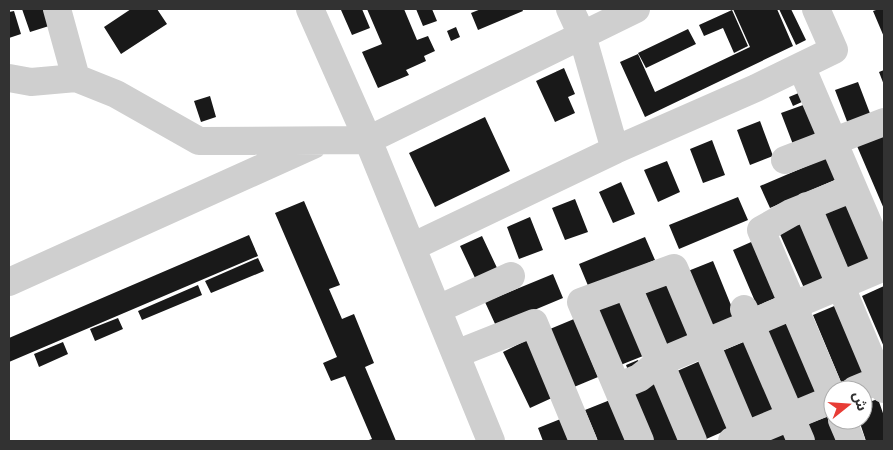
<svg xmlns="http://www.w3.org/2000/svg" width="893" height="450" font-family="'Asap Condensed','Noto Sans Arabic',sans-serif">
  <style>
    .building { fill: #191919 }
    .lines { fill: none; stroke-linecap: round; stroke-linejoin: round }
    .minor { stroke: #cfcfcf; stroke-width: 28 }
  </style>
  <rect width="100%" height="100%" fill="#fff"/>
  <!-- building -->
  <path class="building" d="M 22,9 L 43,9 L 49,26 L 30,32 Z
    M 131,9 L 157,9 L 167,24 L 121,54 L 104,27 Z
    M 343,9 L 362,9 L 370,28 L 352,35 L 341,10 Z
    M 367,9 L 404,9 L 417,40 L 428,36 L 435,51 L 424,56 L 426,61 L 406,70 L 409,75 L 378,88 L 362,52 L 382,44 Z
    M 416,9 L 432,9 L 437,21 L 423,26 Z
    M 481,9 L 522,9 L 523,11 L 478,30 L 471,13 Z
    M 733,9 L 777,9 L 793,46 L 645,117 L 620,62 L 638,54 L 655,92 L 750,47 Z
    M 779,9 L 791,9 L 806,40 L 796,45 Z
    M 879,9 L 884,9 L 884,37 L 873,11 Z
    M 732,10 L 748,46 L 734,53 L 723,28 L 704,36 L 699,25 Z
    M 14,11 L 21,34 L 9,38 L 9,12 Z
    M 456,27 L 460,37 L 451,41 L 447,31 Z
    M 688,29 L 696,44 L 646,68 L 638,53 Z
    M 564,68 L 575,94 L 568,97 L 575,113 L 555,122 L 536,81 Z
    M 884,70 L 884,85 L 879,72 Z
    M 858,82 L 871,116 L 848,124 L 835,90 Z
    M 801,92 L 804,101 L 793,106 L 789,97 Z
    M 210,96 L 216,117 L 201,122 L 194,101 Z
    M 806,104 L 818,138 L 794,147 L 781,113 Z
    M 485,117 L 510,171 L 435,207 L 409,153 Z
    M 760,121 L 773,156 L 750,165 L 737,130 Z
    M 884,134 L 884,209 L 857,146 Z
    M 712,140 L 725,175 L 703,183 L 690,149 Z
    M 828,157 L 837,179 L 770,208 L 760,186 Z
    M 667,161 L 680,192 L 658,202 L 644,170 Z
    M 621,182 L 635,214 L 613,223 L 599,192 Z
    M 738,197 L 748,220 L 679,249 L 669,225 Z
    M 575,199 L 588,232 L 565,240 L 552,208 Z
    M 304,201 L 340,285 L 329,289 L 342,319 L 354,314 L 374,363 L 365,367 L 396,441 L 366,441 L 372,439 L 345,376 L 331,381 L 323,363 L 337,357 L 275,213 Z
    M 849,203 L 874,260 L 849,271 L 824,213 Z
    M 530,217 L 543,250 L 519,259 L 507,227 Z
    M 804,221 L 828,277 L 804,288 L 779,232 Z
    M 249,235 L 258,256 L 9,362 L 9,338 Z
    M 482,236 L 498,270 L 476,280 L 460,246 Z
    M 645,237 L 655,260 L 589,288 L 579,264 Z
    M 758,239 L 782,295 L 757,306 L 733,250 Z
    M 258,258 L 264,271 L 211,293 L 205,281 Z
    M 713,261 L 737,320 L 712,330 L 688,271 Z
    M 553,274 L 563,298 L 496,326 L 485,302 Z
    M 666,279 L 690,337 L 666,347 L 642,290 Z
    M 198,285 L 202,295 L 142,320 L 138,311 Z
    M 884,286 L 884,347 L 862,296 Z
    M 620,299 L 643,356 L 618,366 L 595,309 Z
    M 839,304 L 866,372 L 841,382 L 813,315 Z
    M 118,318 L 123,329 L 95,341 L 90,329 Z
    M 574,319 L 598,377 L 574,387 L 550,329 Z
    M 791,321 L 821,390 L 797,401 L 767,331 Z
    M 527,340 L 554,397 L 530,408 L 503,352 Z
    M 746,341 L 776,410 L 752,421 L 722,351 Z
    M 63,342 L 68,354 L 39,367 L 34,354 Z
    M 638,360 L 642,370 L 630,375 L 626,365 Z
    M 700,361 L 729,429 L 704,440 L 675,372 Z
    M 655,381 L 679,441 L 651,441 L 631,391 Z
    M 878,399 L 884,416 L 884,441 L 866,441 L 859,420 L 863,420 L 863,404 Z
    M 610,400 L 627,441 L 598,441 L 585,410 Z
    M 829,416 L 839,441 L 814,441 L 808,424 Z
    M 563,418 L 572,441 L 543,441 L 538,428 Z
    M 786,433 L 789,441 L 766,441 Z"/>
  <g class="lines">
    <!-- minor -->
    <path class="minor" d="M 57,9 L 76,78
      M 310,9 L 368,140 L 491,441
      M 570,9 L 582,35 L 615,150
      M 801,66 L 884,260
      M 9,78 L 31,82 L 76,78 L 116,94 L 199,141 L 368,140 L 636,9
      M 785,160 L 884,122
      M 807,206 L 884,389
      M 412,247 L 615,150 L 756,88 L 834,50 L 816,9
      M 9,282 L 313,145
      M 627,285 L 693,441
      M 438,309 L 511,276
      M 744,309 L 801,441
      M 456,354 L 534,323 L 583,441
      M 617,387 L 639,378 L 660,362 L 884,267
      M 855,390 L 884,378
      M 842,420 L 851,441
      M 640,441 L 581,302 L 674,268 L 747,441
      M 732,441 L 833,399 L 761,230 L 791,213 L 853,188"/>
  </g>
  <!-- border -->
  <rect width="893" height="450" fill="none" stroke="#323232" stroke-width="20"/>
  <!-- north arrow -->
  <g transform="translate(848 405) rotate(73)"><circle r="24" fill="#ffffff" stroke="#adadad"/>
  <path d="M0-4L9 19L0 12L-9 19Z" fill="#e83c35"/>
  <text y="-8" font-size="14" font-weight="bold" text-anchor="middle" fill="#323232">ش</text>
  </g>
</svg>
